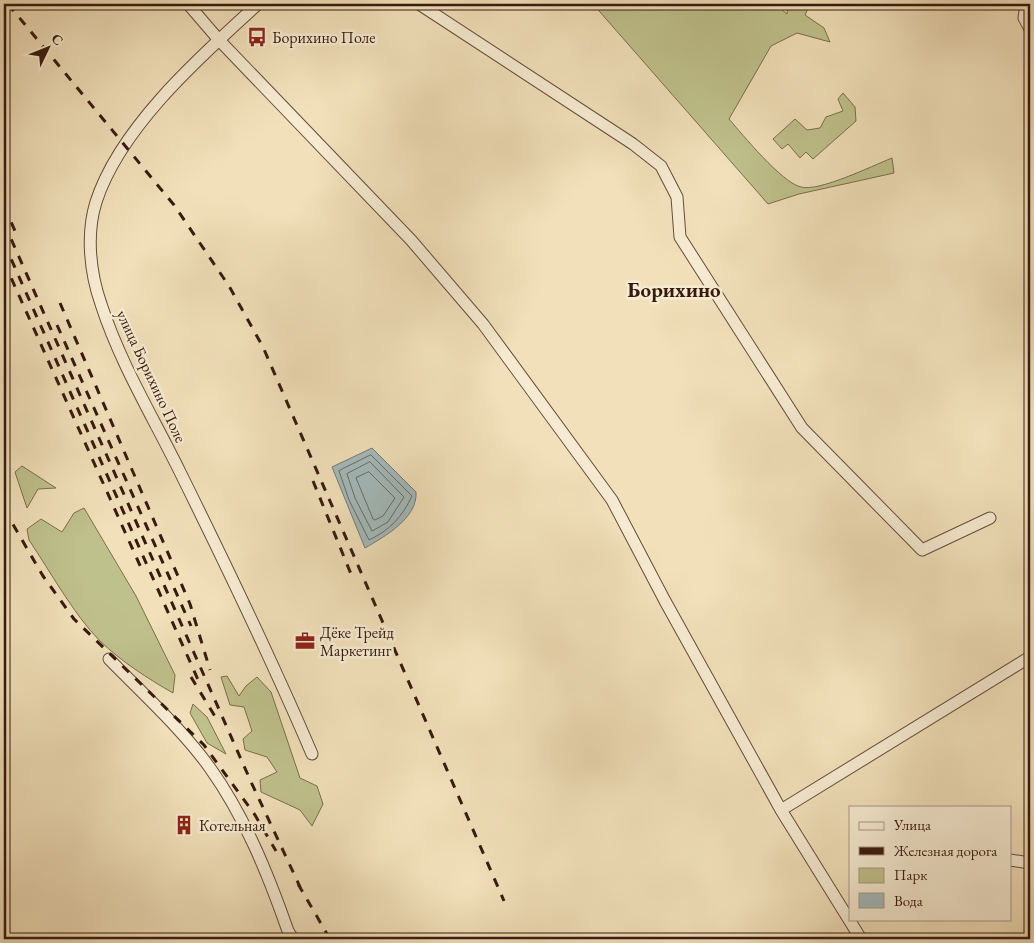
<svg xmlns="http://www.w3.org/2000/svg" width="1034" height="943" font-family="'EB Garamond',serif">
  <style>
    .green { fill: #bfc18c; stroke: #7b6e4d }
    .water { fill: #a2babc; stroke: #777a76 }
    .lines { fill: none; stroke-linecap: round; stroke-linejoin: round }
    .shore { stroke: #6c6a65; stroke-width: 1 }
    .street-casing { stroke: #664c39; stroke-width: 13 }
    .street { stroke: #f6ebd2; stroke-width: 11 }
    .rail { stroke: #371a0e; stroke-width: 3; stroke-dasharray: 9 9; stroke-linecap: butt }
    .labels { text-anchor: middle; stroke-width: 5; stroke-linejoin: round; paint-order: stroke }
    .poi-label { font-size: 16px; fill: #371a0e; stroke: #f6ebd2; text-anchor: start }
    .street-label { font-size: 16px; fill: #371a0e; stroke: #f6ebd2 }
    .district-label { font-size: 21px; font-weight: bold; fill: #371a0e; stroke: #f6ebd2 }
  </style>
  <rect width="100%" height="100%" fill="#f1e0ba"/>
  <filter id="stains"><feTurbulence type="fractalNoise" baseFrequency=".004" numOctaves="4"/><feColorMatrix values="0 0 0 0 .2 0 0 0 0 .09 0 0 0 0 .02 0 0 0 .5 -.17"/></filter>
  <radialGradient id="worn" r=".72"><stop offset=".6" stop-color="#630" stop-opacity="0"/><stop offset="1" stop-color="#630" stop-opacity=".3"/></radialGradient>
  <!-- green -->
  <path class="green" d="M 593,4 L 775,4 L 787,14 L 788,4 L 810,4 L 805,15 L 824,28 L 830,42 L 797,33 L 771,46 L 729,119 C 742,134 782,183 801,187 C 819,192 872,166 892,158 L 894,173 L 799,194 L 768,204 Z
    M 843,93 L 855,107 L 856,121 L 813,159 L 806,152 L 800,158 L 788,144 L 782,149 L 773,139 L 795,119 L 807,130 L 820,128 L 826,117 L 843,111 L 838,99 Z
    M 22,466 L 56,488 L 38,489 L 27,508 L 15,472 Z
    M 84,508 L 136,596 L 175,675 L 173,693 C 147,678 122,662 100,641 C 74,615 50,571 29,540 L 27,529 L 41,519 L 62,532 L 74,513 Z
    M 227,676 L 239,696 L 246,686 L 257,677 L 271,692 L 300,778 L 317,786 L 323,804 L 312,826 L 300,810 L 261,792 L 260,780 L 277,772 L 267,757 L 245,750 L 243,739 L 252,731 L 244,707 L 230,705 L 221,677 Z
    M 193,704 L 207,717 L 226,754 L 207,743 L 190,713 Z"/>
  <!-- water -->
  <path class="water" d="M 372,448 L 416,492 C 418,518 384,537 365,548 L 332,467 Z"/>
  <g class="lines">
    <!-- shore -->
    <path class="shore" d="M 371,455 L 412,496 C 402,517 390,530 369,540 L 349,500 L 339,471 Z
      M 370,462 L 404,497 L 388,522 L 372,531 L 355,498 L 347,474 Z
      M 369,472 L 395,498 L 383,516 L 375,520 L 373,519 L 356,478 Z"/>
    <defs>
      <path id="street" d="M 188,4 L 219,40 L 411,240 L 483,324 L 612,500 L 665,601 L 781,810 L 861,939
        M 258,4 C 201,56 120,127 96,202 C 86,234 90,273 101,304 C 120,363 153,417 180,472 C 226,565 271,658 312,754
        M 419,4 L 633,144 L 661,166 L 677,197 L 680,237 L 802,428 L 922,550 L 990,518
        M 1026,4 L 1024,18 L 1030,29
        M 109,659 C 142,693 183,730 210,768 C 245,817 268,874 288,931 L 293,939
        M 781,810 L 1030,657
        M 1010,860 L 1030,863"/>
    </defs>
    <!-- street casing -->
    <use href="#street" class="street-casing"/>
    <!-- street -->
    <use href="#street" class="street"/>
    <!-- rail -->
    <path class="rail" d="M 8,4 L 174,205 L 229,286 L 263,347 L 504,901
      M 4,206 L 15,231
      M 4,223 L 252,784 L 301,889
      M 4,243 L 199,682
      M 4,262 L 142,570
      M 60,303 L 190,604 L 210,670
      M 57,325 L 191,626
      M 313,481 L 351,574
      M 4,509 L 43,576 L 74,619 L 204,745 L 255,815 L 276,851
      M 191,677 L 216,718
      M 298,884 L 330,939"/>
  </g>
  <!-- icons -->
  <defs>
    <symbol id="bus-bare" viewBox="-9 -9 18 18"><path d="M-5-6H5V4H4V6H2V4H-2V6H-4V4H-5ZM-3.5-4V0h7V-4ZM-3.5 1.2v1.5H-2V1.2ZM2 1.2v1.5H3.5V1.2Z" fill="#8f2418" stroke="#f6ebd2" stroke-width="2.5" paint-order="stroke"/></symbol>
    <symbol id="office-bare" viewBox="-9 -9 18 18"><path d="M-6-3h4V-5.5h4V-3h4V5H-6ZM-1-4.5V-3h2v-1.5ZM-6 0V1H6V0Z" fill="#8f2418" stroke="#f6ebd2" stroke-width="2.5" paint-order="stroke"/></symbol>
    <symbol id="building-bare" viewBox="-9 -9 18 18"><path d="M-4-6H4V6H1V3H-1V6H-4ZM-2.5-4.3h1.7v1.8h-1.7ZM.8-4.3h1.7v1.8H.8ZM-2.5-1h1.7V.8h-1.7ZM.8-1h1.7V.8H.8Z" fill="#8f2418" stroke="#f6ebd2" stroke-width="2.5" paint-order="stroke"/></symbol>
  </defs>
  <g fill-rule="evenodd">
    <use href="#bus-bare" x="243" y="23" width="28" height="28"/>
    <use href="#office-bare" x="291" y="627" width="28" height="28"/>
    <use href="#building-bare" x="170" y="811" width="28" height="28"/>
  </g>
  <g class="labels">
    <!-- poi labels -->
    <g class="poi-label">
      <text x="272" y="43">Борихино Поле</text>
      <text x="320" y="638">Дёке Трейд<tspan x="320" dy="18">Маркетинг</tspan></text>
      <text x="199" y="831">Котельная</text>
    </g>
    <!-- street labels -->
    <g class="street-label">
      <text transform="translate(152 376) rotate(65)" y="6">улица Борихино Поле</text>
    </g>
    <!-- district labels -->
    <g class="district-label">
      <text x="674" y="297">Борихино</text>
    </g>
  </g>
  <!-- margin -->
  <rect width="1034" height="943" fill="none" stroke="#f1e0ba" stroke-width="20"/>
  <rect x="5" y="5" width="1024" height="933" fill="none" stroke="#371a0e" stroke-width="2.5"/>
  <rect x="10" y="10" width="1014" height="923" fill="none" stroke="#371a0e"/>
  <!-- legend -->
  <rect x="849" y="806" width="162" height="115" fill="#f6ebd2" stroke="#aa9784"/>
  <rect x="859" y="822" width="25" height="8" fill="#f6ebd2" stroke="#aa9784"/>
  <text x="894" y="830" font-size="15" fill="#371a0e">Улица</text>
  <rect x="859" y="847" width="25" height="8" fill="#371a0e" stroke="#aa9784"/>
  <text x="894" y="856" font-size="15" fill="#371a0e">Железная дорога</text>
  <rect x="859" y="868" width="25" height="15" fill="#bfc18c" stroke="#aa9784"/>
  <text x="894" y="880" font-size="15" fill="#371a0e">Парк</text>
  <rect x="859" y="893" width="25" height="15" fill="#a2babc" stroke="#aa9784"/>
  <text x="894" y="906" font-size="15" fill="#371a0e">Вода</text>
  <!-- north arrow -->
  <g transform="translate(48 48) rotate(47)" stroke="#f6ebd2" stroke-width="4" paint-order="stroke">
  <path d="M0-4L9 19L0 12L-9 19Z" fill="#371a0e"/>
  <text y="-8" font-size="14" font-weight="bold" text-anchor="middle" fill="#371a0e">С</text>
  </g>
  <rect width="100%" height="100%" filter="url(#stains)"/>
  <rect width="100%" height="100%" fill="url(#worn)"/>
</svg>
